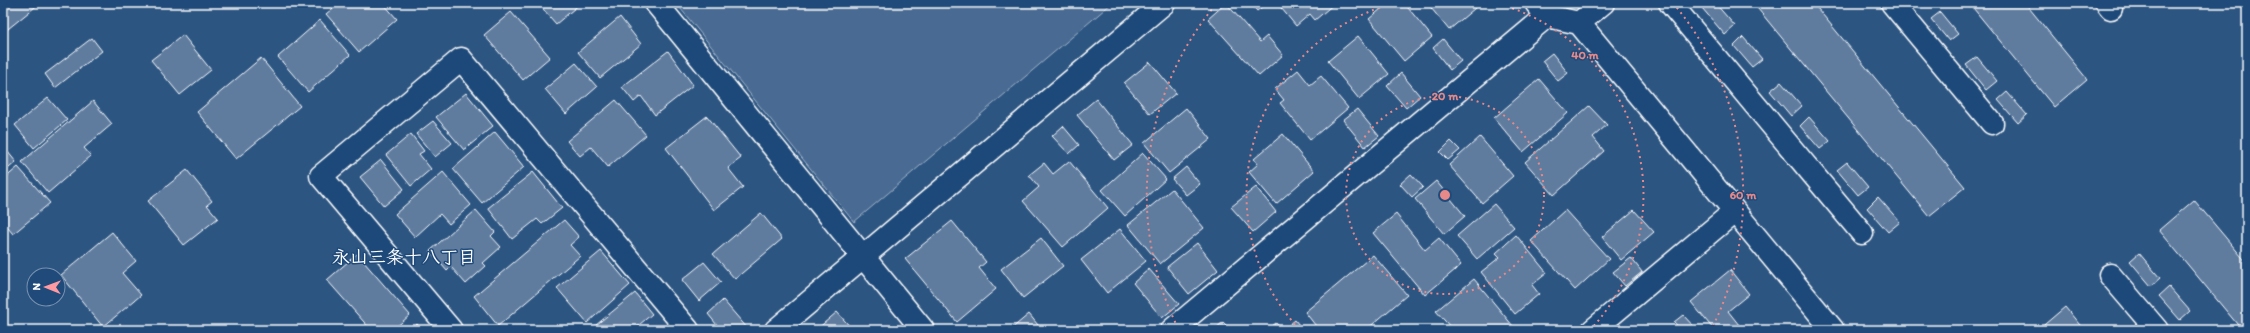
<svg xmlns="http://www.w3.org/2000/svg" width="2250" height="333" font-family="Itim,'Klee One',sans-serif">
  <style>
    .green { fill: #486b92; stroke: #a4b5c8 }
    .building { fill: #5e7c9f; stroke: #fff }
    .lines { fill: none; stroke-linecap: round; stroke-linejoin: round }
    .minor-casing { stroke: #fff; stroke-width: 25 }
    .minor { stroke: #1f4a7a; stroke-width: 22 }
    .ring { fill: none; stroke: #e88989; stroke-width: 2; stroke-dasharray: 2 4 }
    .labels { text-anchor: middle; stroke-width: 3; stroke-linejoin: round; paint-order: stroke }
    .neighbourhood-label { font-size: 18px; font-weight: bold; fill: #fff; stroke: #1f4a7a }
    .centre { fill: #e88989; stroke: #1f4a7a; stroke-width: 2 }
    .ring-label { font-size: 12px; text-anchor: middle; font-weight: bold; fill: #e88989; stroke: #1f4a7a; stroke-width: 3; stroke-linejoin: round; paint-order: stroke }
  </style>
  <rect width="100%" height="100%" fill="#2c5582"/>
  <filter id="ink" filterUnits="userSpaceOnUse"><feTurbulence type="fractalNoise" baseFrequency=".025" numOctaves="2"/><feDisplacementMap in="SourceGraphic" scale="8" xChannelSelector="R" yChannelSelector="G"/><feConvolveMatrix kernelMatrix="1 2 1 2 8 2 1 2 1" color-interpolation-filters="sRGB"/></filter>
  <g filter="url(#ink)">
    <!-- green -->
    <path class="green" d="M 676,3 L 1112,3 L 854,222 Z"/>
    <!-- building -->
    <path class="building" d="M 3,3 L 40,3 L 3,33 Z
      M 339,3 L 383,3 L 397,19 L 359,52 L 326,14 Z
      M 538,3 L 581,3 L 556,24 Z
      M 1226,3 L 1260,42 L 1267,36 L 1283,55 L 1259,76 L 1208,19 Z
      M 1250,3 L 1267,3 L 1257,11 Z
      M 1277,3 L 1335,3 L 1315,20 L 1310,14 L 1296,26 Z
      M 1388,3 L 1404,3 L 1432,37 L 1404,61 L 1369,19 Z
      M 1427,3 L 1481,3 L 1449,30 Z
      M 1708,3 L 1715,3 L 1735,26 L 1725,35 L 1702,8 Z
      M 1753,3 L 1813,3 L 1965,187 L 1929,216 Z
      M 1916,3 L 1926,3 L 1920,8 Z
      M 1969,3 L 2025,3 L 2087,79 L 2054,107 Z
      M 511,12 L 550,57 L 523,80 L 484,35 Z
      M 1940,12 L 1958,34 L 1949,41 L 1931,19 Z
      M 620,17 L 641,44 L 600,78 L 578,52 Z
      M 320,20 L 350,55 L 308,92 L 278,57 Z
      M 183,35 L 211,70 L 180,95 L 151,60 Z
      M 1358,36 L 1389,74 L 1359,99 L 1328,61 Z
      M 1743,37 L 1762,59 L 1752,67 L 1734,46 Z
      M 92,38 L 102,51 L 55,88 L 45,74 Z
      M 1443,39 L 1461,61 L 1450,70 L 1433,48 Z
      M 668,51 L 693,85 L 655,115 L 641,96 L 634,102 L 622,87 Z
      M 1552,53 L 1568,73 L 1558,81 L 1542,61 Z
      M 1977,57 L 1997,81 L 1986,90 L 1966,65 Z
      M 261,58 L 300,106 L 236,159 L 197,112 Z
      M 1150,62 L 1176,93 L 1150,114 L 1124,83 Z
      M 576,63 L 597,87 L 566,114 L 545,89 Z
      M 1298,70 L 1310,85 L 1321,76 L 1348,108 L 1310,140 L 1280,103 L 1284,100 L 1275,89 Z
      M 1401,73 L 1420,96 L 1406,108 L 1387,86 Z
      M 1539,79 L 1568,113 L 1523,152 L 1494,118 Z
      M 1781,82 L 1802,106 L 1791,116 L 1770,91 Z
      M 2007,92 L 2027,115 L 2018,123 L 1998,100 Z
      M 466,93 L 493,126 L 464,150 L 436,117 Z
      M 48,98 L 67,120 L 34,148 L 15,125 Z
      M 1096,99 L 1133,145 L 1114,160 L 1077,115 Z
      M 616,100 L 646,135 L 608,167 L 591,147 L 580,156 L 567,141 Z
      M 93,101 L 112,124 L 84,148 L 91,156 L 48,193 L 22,162 Z
      M 1589,106 L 1607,125 L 1593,137 L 1604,151 L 1554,195 L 1525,162 Z
      M 1186,108 L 1211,139 L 1169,173 L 1144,143 Z
      M 1357,109 L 1379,136 L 1365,147 L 1343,120 Z
      M 707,116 L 741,158 L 728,168 L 743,187 L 714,210 L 666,148 Z
      M 1809,117 L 1830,141 L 1820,149 L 1800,126 Z
      M 433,121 L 452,143 L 435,157 L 416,134 Z
      M 1063,126 L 1079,145 L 1069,154 L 1052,136 Z
      M 495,132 L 524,167 L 482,203 L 453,169 Z
      M 411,134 L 424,151 L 419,154 L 431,169 L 411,186 L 386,155 Z
      M 1283,134 L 1314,171 L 1276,204 L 1249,172 L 1258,164 L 1254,159 Z
      M 1480,137 L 1513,176 L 1482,203 L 1449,165 Z
      M 1451,141 L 1460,150 L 1448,160 L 1440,152 Z
      M 3,146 L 16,162 L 3,173 Z
      M 1143,153 L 1166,179 L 1125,216 L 1102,190 Z
      M 381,160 L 404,189 L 384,206 L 360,177 Z
      M 1069,161 L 1108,208 L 1063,247 L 1023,201 L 1039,187 L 1029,175 L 1044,163 L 1053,174 Z
      M 1847,162 L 1868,187 L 1858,195 L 1837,170 Z
      M 18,167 L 50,203 L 13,234 L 3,222 L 3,180 Z
      M 1186,167 L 1200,184 L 1186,195 L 1172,179 Z
      M 187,170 L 212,201 L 207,205 L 218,218 L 184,245 L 148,201 Z
      M 443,172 L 471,205 L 449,224 L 440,214 L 415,237 L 395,214 Z
      M 533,172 L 562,208 L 542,224 L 537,219 L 512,239 L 488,208 Z
      M 1411,174 L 1423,187 L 1412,197 L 1400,184 Z
      M 1436,181 L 1465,216 L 1444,234 L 1415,199 Z
      M 1256,187 L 1276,212 L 1253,232 L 1231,207 Z
      M 1172,189 L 1204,228 L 1160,264 L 1128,225 Z
      M 1878,197 L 1900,222 L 1888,232 L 1867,208 Z
      M 2194,200 L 2247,263 L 2247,330 L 2242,330 L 2159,230 Z
      M 1494,204 L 1514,227 L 1477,259 L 1457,236 Z
      M 476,210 L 495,232 L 491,236 L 501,247 L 483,263 L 486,266 L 466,284 L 451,267 L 447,271 L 430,251 Z
      M 1565,210 L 1609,259 L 1575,290 L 1531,241 Z
      M 1634,210 L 1654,232 L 1621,260 L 1602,237 Z
      M 761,213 L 782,239 L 735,279 L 713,254 Z
      M 1396,214 L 1425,250 L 1439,238 L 1461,265 L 1425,295 L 1373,233 Z
      M 564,220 L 579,237 L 570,245 L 580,256 L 498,326 L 474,296 Z
      M 952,221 L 986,262 L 979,268 L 996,289 L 957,322 L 905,259 Z
      M 1120,229 L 1146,261 L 1107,293 L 1081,260 Z
      M 112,232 L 136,261 L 122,273 L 141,295 L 103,327 L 61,275 Z
      M 1516,235 L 1547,273 L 1532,285 L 1539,294 L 1515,314 L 1481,272 L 1500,257 L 1496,253 Z
      M 1041,238 L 1063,266 L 1023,298 L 1001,269 Z
      M 1197,243 L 1218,270 L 1189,294 L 1167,267 Z
      M 601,251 L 630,285 L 587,323 L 557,288 Z
      M 2139,253 L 2160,278 L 2151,286 L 2130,261 Z
      M 357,254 L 410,315 L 393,330 L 371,330 L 327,280 Z
      M 1373,255 L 1407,295 L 1366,330 L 1319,330 L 1305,312 Z
      M 1631,258 L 1642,272 L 1625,286 L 1613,272 Z
      M 704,262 L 721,282 L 699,301 L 682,280 Z
      M 1149,269 L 1179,304 L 1162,318 L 1133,283 Z
      M 1730,270 L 1749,294 L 1728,311 L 1743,330 L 1714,330 L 1691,302 Z
      M 1474,279 L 1513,326 L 1508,330 L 1453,330 L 1436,311 Z
      M 2169,287 L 2190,311 L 2180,320 L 2159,296 Z
      M 635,293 L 652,314 L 633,330 L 590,330 Z
      M 723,300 L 748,329 L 747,330 L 721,330 L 708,314 Z
      M 2065,307 L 2084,330 L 2038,330 Z
      M 837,312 L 853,330 L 816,330 Z
      M 1029,314 L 1042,330 L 1010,330 Z
      M 1683,315 L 1697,330 L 1681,330 L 1674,322 Z
      M 1295,320 L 1303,330 L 1283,330 Z
      M 1223,322 L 1231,330 L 1214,330 Z
      M 1276,323 L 1282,330 L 1267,330 Z
      M 417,324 L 423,330 L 411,330 Z"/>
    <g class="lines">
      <defs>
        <path id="minor" d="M 656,3 L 923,330
          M 1536,3 L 1547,16 L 1579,23 L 1833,330
          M 1670,3 L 1862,233
          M 1892,3 L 1992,123
          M 2107,3 L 2111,8
          M 1579,23 L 1603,3
          M 2110,275 L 2157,330
          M 451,330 L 321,176 L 461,59 L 688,330
          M 776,330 L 1164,3
          M 1172,330 L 1547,16
          M 1593,330 L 1734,212"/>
      </defs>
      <!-- minor casing -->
      <use href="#minor" class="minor-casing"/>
      <!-- minor -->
      <use href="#minor" class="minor"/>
    </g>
  </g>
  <!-- distance rings -->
  <g class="ring">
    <circle cx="1445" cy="195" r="99"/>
    <path d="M1299 329A198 198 0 0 1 1395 3M1495 3A198 198 0 0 1 1591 329"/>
    <path d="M1178 328A298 298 0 0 1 1217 3M1673 3A298 298 0 0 1 1712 328"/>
  </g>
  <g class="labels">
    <!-- neighbourhood labels -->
    <g class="neighbourhood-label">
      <text x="404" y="263">永山三条十八丁目</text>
    </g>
  </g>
  <circle cx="1445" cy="195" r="6" class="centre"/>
  <g class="ring-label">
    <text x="1585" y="59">40 m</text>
    <text x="1445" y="100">20 m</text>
    <text x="1743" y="199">60 m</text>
  </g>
  <!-- margin -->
  <rect width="2250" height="333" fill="none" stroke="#1f4a7a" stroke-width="16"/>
  <rect x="8" y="8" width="2234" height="317" fill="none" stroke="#fff" stroke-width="1.5" filter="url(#ink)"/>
  <!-- north arrow -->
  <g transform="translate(46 287) rotate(271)"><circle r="19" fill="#1f4a7a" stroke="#7992af"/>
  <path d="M0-3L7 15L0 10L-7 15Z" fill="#ff9aa2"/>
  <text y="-6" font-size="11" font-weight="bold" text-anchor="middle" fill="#ffffff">N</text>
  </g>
</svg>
